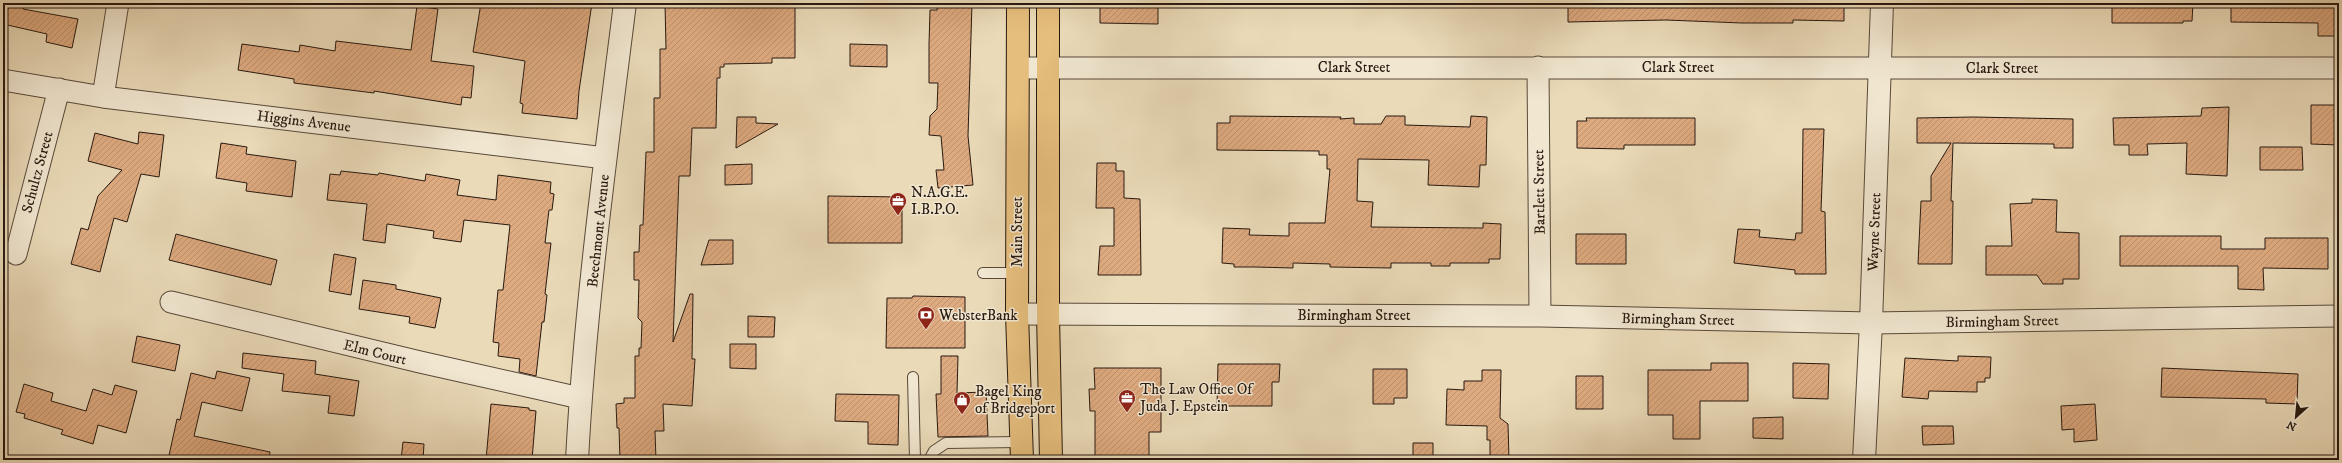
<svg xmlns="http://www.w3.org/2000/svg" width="2342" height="463" font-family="'IM FELL DW Pica',serif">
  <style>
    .building { fill: url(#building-hatch); stroke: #281910 }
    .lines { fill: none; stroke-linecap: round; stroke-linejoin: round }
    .service-casing { stroke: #58493a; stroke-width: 12 }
    .minor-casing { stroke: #58493a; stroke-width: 23 }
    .tertiary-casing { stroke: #58493a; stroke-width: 24 }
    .primary-casing { stroke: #281910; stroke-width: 24 }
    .service { stroke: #f1e7d1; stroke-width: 10 }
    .minor { stroke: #f1e7d1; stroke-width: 21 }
    .tertiary { stroke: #f1e7d1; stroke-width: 22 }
    .primary { stroke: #e5bd7c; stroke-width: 22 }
    .labels { text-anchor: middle; stroke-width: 3; stroke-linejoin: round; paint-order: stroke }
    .street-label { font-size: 15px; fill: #281910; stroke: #f1e7d1 }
    .poi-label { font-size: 15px; fill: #281910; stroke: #f1e7d1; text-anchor: start }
  </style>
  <defs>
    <pattern id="building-hatch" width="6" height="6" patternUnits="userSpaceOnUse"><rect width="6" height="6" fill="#deaa80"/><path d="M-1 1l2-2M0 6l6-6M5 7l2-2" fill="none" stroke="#be926e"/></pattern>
  </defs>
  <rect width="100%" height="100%" fill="#eadab8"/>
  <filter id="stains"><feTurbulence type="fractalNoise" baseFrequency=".005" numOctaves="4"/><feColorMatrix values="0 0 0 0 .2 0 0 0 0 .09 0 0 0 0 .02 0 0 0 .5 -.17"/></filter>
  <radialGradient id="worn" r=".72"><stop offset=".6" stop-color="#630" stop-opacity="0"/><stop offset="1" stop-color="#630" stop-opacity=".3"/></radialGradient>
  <!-- building -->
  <path class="building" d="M 3,3 L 25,3 L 23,9 L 78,19 L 72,48 L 46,42 L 47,34 L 3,24 Z
    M 481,3 L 518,3 L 536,6 L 536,3 L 592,3 L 579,91 L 577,119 L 522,113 L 523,104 L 520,103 L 525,61 L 473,52 Z
    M 665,3 L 795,3 L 795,58 L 772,58 L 772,63 L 724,64 L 724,67 L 720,67 L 720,78 L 717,78 L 716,128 L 692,128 L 690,176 L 679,176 L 673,342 L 690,294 L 693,294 L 692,359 L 695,359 L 692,406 L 663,404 L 664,431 L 655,431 L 656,460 L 620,460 L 619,428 L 617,428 L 616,404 L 624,403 L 624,398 L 635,398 L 635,356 L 639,356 L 639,348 L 641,348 L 642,322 L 638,318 L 639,280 L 634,280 L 634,252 L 639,252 L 640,225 L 643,225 L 646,152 L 654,152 L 654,98 L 660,98 L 660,49 L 666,49 Z
    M 938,3 L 972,3 L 968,136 L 973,185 L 938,188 L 936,170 L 944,170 L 941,136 L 929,135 L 930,116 L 937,109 L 938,83 L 929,83 L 929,44 L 930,10 L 937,10 Z
    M 1100,3 L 1158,3 L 1158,24 L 1100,23 Z
    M 1568,3 L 1844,3 L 1844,21 L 1793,20 L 1793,23 L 1742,23 L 1666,20 L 1568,22 Z
    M 2112,3 L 2193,3 L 2192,21 L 2183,21 L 2183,23 L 2112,23 Z
    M 2231,3 L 2339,3 L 2339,36 L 2318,36 L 2318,23 L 2231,22 Z
    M 417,6 L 438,9 L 431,61 L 474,66 L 471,98 L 462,97 L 461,105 L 374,91 L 374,93 L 294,83 L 294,79 L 238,70 L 242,44 L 299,52 L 300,45 L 335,51 L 336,41 L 411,50 Z
    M 850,44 L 887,45 L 887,67 L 850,66 Z
    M 2311,105 L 2338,105 L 2338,145 L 2311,144 Z
    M 2229,107 L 2227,176 L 2186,174 L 2187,143 L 2147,144 L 2148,155 L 2129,155 L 2129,145 L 2114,145 L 2113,118 L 2201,116 L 2202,108 Z
    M 1230,116 L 1341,117 L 1340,119 L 1354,118 L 1354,124 L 1381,124 L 1386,116 L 1405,116 L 1405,125 L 1470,127 L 1471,116 L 1487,117 L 1486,165 L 1480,165 L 1479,187 L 1428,185 L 1429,160 L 1358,159 L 1357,201 L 1373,202 L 1371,227 L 1483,228 L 1483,223 L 1501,224 L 1500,259 L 1489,259 L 1489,263 L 1450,263 L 1450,266 L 1431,266 L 1431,263 L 1391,263 L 1391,268 L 1330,267 L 1330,264 L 1293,263 L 1293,268 L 1255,267 L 1234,267 L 1234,264 L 1222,263 L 1223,228 L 1250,229 L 1249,235 L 1289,236 L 1289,223 L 1325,223 L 1330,169 L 1327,169 L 1327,155 L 1319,155 L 1319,151 L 1217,150 L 1217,123 L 1230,123 Z
    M 737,117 L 756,117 L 756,123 L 778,124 L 736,148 Z
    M 1973,117 L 2073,119 L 2073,148 L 2054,148 L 2054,144 L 1953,143 L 1951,201 L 1953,201 L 1952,264 L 1918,264 L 1921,201 L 1931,201 L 1931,176 L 1951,143 L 1917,143 L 1917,118 Z
    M 1586,118 L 1695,118 L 1695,145 L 1624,145 L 1624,149 L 1577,148 L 1577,121 L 1587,121 Z
    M 1803,129 L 1824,129 L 1821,211 L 1825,212 L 1826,274 L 1795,274 L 1795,270 L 1734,263 L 1738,229 L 1760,230 L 1759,237 L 1795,240 L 1796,233 L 1802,233 Z
    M 139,132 L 164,135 L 159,177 L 141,174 L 127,222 L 114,218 L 100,272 L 71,264 L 81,228 L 88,230 L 98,196 L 122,170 L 88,161 L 95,133 L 138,144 Z
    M 221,143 L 247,147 L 246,154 L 296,161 L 292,197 L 246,191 L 247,183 L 216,178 Z
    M 2260,147 L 2302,147 L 2303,170 L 2260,170 Z
    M 1097,163 L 1116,163 L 1116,171 L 1124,171 L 1124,198 L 1140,199 L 1141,275 L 1098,275 L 1100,246 L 1114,246 L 1114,208 L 1096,208 Z
    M 752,164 L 752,184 L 725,185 L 725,165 Z
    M 341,171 L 378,175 L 379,173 L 425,181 L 426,174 L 460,180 L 457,195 L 496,200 L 498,175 L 551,182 L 550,193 L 554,194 L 552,210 L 549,210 L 545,243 L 551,243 L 545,294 L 547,295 L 544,322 L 542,322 L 536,376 L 519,372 L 520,359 L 498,356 L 499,343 L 493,342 L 498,290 L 503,290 L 510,225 L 464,220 L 461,242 L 433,238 L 434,231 L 387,224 L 385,243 L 363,240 L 367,204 L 327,200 L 330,174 L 340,175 Z
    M 828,196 L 902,197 L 902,243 L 828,243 Z
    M 2032,199 L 2057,200 L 2056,232 L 2079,233 L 2079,279 L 2063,279 L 2063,284 L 2043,284 L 2037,275 L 1986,275 L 1986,246 L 2012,246 L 2010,204 L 2032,203 Z
    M 176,234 L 277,260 L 271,285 L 169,260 Z
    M 1576,234 L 1626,234 L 1626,264 L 1576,264 Z
    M 2120,236 L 2221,236 L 2221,249 L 2265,249 L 2265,238 L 2328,238 L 2328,269 L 2263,268 L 2264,290 L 2238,289 L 2238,266 L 2120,266 Z
    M 709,240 L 733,240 L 733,264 L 701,265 Z
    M 334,254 L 356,258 L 351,295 L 329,291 Z
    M 363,280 L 396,285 L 396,289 L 441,298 L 435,328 L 409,323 L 410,317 L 359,309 Z
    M 913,296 L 965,297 L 965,348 L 886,348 L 887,298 L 912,298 Z
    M 748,316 L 775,317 L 774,337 L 748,337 Z
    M 137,336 L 180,345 L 175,371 L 132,362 Z
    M 730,344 L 756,344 L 756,369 L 730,368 Z
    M 243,353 L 316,361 L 315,374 L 359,381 L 354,416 L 328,413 L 330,396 L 282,391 L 284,374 L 242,368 Z
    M 941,356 L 958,356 L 957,393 L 986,392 L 988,436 L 938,437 L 936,394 L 941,394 Z
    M 1958,356 L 1991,357 L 1990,378 L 1985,378 L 1985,382 L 1977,382 L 1977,392 L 1929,391 L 1928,399 L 1902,397 L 1905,358 L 1958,361 Z
    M 1711,363 L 1748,363 L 1748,401 L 1700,401 L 1700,439 L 1673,439 L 1673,415 L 1648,415 L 1648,370 L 1711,370 Z
    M 1793,363 L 1829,364 L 1828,399 L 1793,398 Z
    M 1218,364 L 1280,364 L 1279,382 L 1272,382 L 1272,406 L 1217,406 Z
    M 1094,368 L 1161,368 L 1161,432 L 1149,432 L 1149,460 L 1095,460 L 1095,411 L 1090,411 L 1089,389 L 1095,389 Z
    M 2162,368 L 2298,374 L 2297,404 L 2266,403 L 2266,399 L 2161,397 Z
    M 1373,369 L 1407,369 L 1407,398 L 1394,398 L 1394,404 L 1373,404 Z
    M 1482,370 L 1501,370 L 1500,418 L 1508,424 L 1509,460 L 1490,460 L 1490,440 L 1487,440 L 1487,426 L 1446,425 L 1447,389 L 1464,390 L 1464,381 L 1482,381 Z
    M 217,371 L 250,378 L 242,411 L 202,402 L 194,436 L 270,452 L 269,460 L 168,460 L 177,419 L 180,420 L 191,373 L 215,379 Z
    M 1576,376 L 1603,376 L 1603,409 L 1576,409 Z
    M 24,384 L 53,393 L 51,401 L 86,411 L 93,389 L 112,395 L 115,385 L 137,391 L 126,433 L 98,425 L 93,444 L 61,434 L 63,430 L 24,418 L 25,414 L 16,412 Z
    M 836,394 L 899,395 L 898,445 L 868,444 L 868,422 L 835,421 Z
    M 491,404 L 529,408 L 529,410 L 536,411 L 532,460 L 486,460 Z
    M 2095,404 L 2097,440 L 2074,442 L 2074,429 L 2062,430 L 2061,406 Z
    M 1783,417 L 1783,439 L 1753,438 L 1753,418 Z
    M 1922,426 L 1953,426 L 1954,444 L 1923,445 Z
    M 403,442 L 424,444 L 423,460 L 401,460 Z
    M 1413,443 L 1433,443 L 1433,460 L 1413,460 Z"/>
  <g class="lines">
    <defs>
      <path id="service" d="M 983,273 L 1017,273
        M 913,377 L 915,460
        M 929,460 L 934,451 L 946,443 L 1022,442"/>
      <path id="minor" d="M 1538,67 L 1540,316
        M 1018,68 L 2339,68
        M 3,80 L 103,97 L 605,158
        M 103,97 L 118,3
        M 16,254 L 59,89
        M 171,302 L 420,362 L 580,398
        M 1017,314 L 1540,316 L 1871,323 L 2339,316"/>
      <path id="tertiary" d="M 577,460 C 585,307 606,155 625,3
        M 1864,460 L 1871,323 L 1882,3"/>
      <path id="primary" d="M 1018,3 L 1017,314 L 1022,460
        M 1048,3 L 1048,314 L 1051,460"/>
    </defs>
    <!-- service casing -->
    <use href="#service" class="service-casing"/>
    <!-- minor casing -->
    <use href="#minor" class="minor-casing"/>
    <!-- tertiary casing -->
    <use href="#tertiary" class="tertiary-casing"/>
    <!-- primary casing -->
    <use href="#primary" class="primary-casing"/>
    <!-- service -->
    <use href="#service" class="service"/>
    <!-- minor -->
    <use href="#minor" class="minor"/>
    <!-- tertiary -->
    <use href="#tertiary" class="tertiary"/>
    <!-- primary -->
    <use href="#primary" class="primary"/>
  </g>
  <!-- icons -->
  <defs>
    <symbol id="office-pin" viewBox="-11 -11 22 30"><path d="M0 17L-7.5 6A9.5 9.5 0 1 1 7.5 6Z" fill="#8f2418" stroke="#f1e7d1"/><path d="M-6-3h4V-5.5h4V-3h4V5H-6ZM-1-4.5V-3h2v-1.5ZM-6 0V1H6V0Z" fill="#fff"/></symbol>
    <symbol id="bank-pin" viewBox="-11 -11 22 30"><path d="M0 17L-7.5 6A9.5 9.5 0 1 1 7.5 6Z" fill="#8f2418" stroke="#f1e7d1"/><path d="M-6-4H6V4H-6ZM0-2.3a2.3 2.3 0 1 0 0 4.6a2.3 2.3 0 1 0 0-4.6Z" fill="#fff"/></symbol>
    <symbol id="shop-pin" viewBox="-11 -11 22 30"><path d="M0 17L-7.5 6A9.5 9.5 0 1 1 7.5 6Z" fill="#8f2418" stroke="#f1e7d1"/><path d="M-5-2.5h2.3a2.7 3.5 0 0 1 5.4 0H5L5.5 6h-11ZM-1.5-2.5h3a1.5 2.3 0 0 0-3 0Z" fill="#fff"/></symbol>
  </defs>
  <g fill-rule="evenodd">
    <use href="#office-pin" x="888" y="191" width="20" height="27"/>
    <use href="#bank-pin" x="916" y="305" width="20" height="27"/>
    <use href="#office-pin" x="1117" y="388" width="20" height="27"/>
    <use href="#shop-pin" x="952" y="390" width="20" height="27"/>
  </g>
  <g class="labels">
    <!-- street labels -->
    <g class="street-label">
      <text x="1354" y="72">Clark Street</text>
      <text x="1678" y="72">Clark Street</text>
      <text x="2002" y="73">Clark Street</text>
      <text transform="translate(304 121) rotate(7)" y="5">Higgins Avenue</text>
      <text transform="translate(37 172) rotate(-75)" y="5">Schultz Street</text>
      <text transform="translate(1539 192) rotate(-91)" y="5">Bartlett Street</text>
      <text transform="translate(598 231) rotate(-84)" y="5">Beechmont Avenue</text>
      <text transform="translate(1017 232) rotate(-90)" y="5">Main Street</text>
      <text transform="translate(1874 232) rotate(-88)" y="5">Wayne Street</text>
      <text x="1354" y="320">Birmingham Street</text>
      <text transform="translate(1678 319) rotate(1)" y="5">Birmingham Street</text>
      <text transform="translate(2002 321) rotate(-1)" y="5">Birmingham Street</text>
      <text transform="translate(375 352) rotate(14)" y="5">Elm Court</text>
    </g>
    <!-- poi labels -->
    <g class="poi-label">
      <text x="911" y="197">N.A.G.E.<tspan x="911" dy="17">I.B.P.O.</tspan></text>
      <text x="939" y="320">WebsterBank</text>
      <text x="1140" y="394">The Law Office Of<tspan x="1140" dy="17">Juda J. Epstein</tspan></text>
      <text x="975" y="396">Bagel King<tspan x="975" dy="17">of Bridgeport</tspan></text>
    </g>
  </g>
  <!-- margin -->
  <rect width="2342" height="463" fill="none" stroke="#eadab8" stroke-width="16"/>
  <rect x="4" y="4" width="2334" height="455" fill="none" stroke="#281910" stroke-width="2"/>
  <rect x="8" y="8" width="2326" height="447" fill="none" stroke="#281910"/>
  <!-- north arrow -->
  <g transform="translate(2296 417) rotate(207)" stroke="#f1e7d1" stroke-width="3" paint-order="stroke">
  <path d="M0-3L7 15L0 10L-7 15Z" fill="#281910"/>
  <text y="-6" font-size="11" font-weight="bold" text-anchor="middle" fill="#281910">N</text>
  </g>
  <rect width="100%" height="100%" filter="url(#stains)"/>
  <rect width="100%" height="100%" fill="url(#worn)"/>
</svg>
